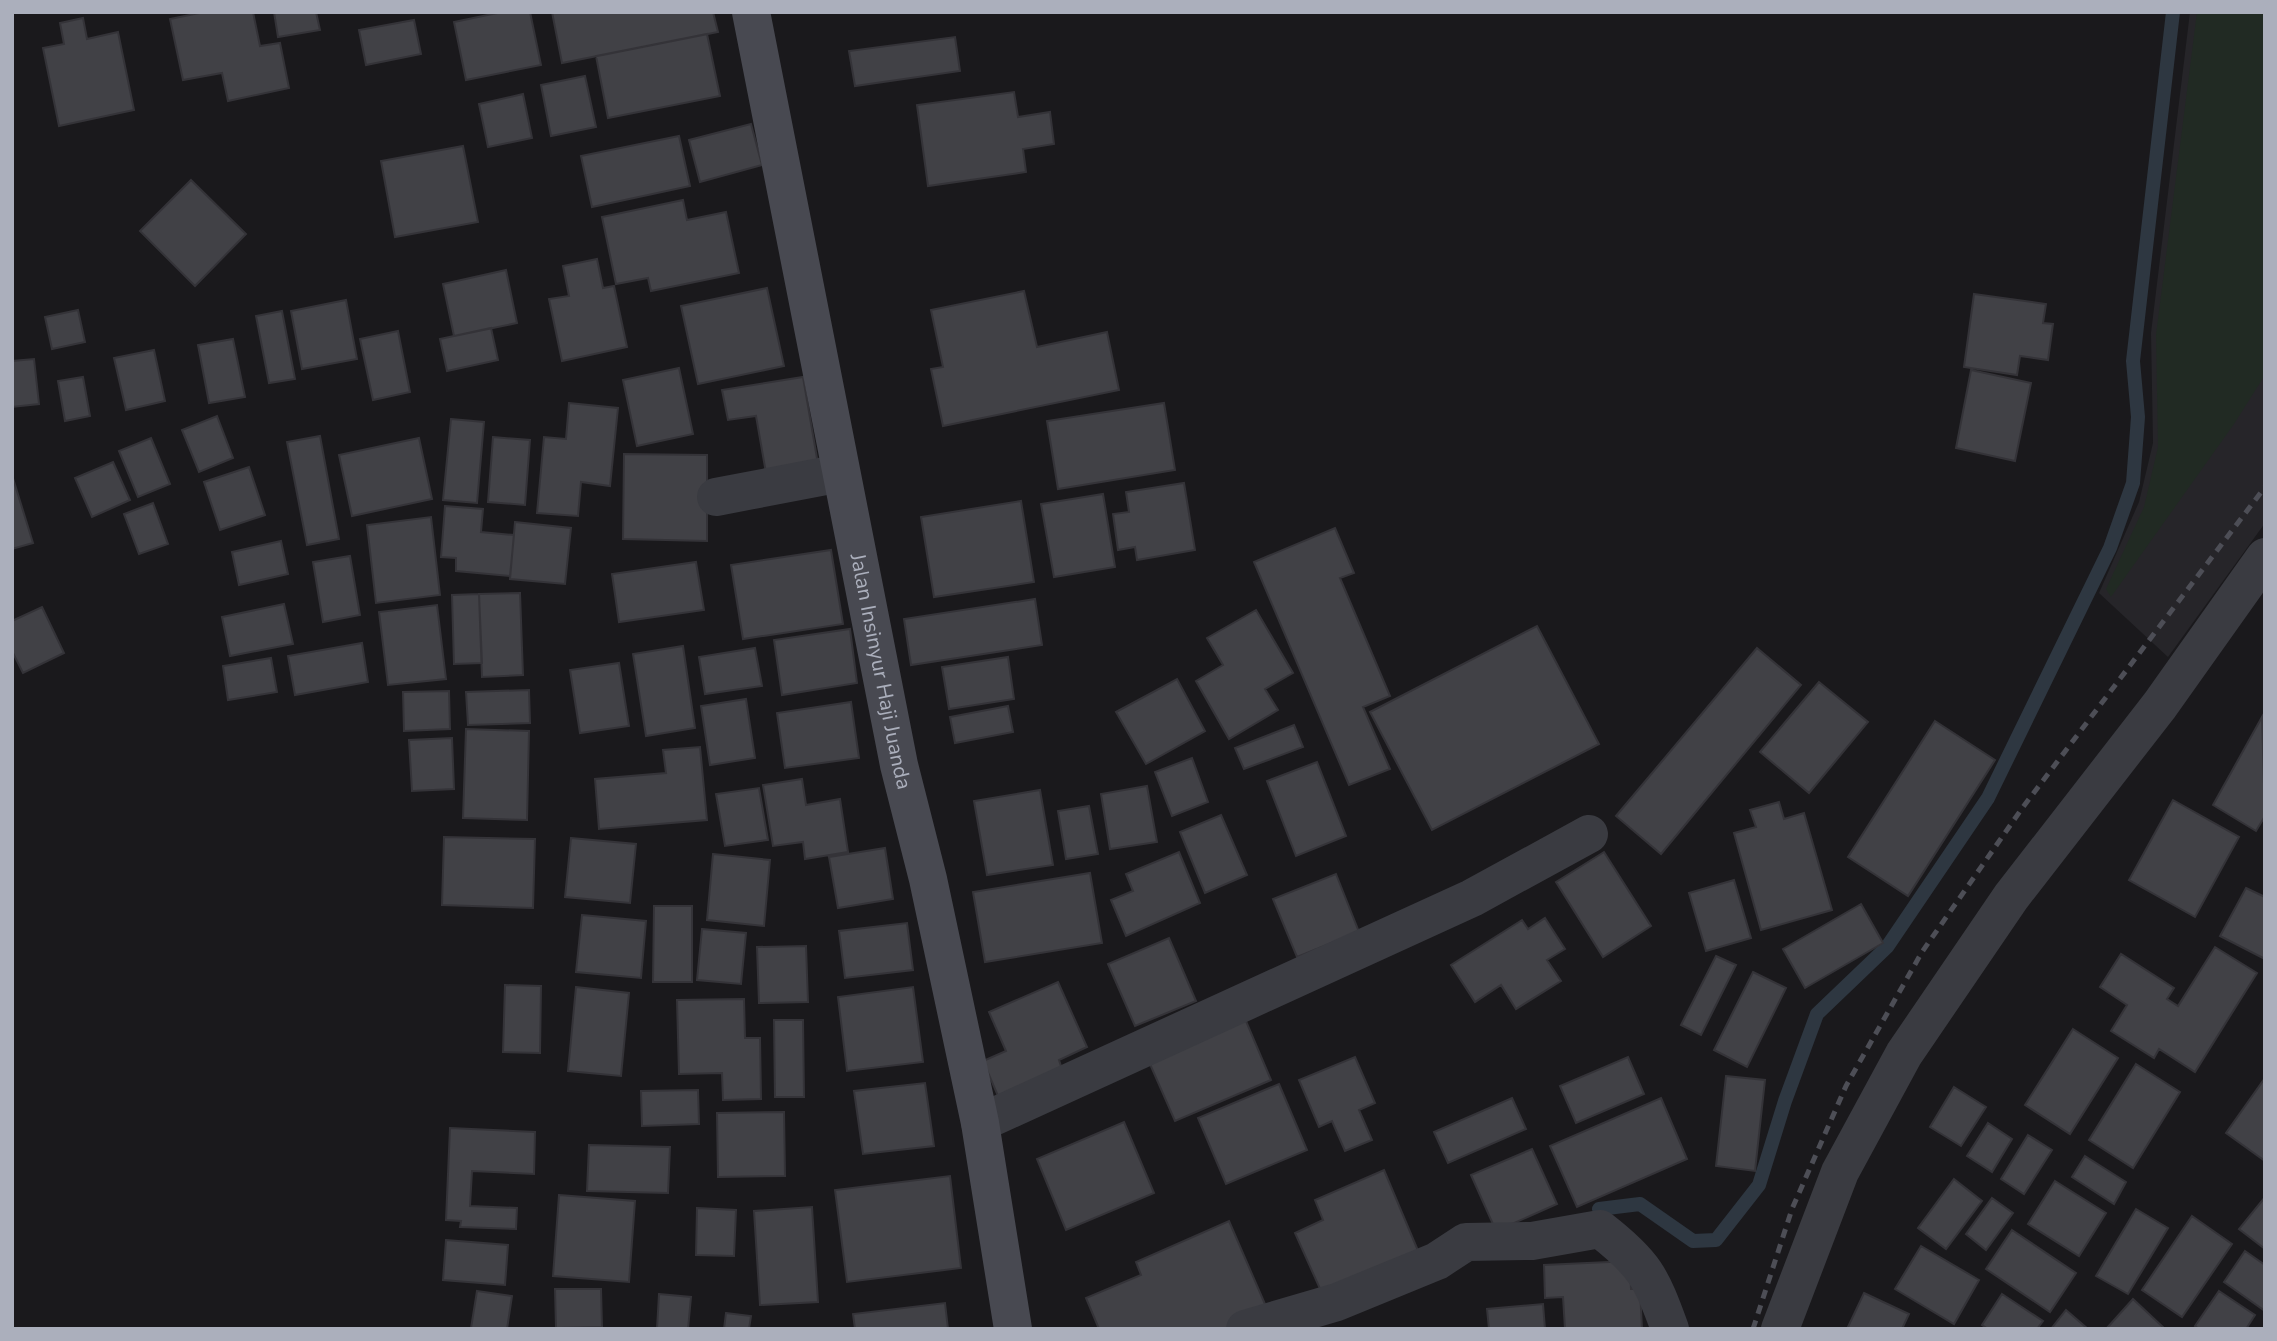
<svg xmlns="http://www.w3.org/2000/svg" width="2277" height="1341" font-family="'Nunito Sans',sans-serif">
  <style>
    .built { fill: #262529 }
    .green { fill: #212a23 }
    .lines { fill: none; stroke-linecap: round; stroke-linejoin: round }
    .stream { stroke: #2e3741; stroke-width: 14 }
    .building { fill: #414146; stroke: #343338; stroke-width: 2 }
    .minor { stroke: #3a3b41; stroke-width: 38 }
    .secondary { stroke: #484951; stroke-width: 38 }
    .rail { stroke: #4d4e56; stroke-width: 5; stroke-dasharray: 9 7; stroke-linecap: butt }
    .labels { text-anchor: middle; stroke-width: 5; stroke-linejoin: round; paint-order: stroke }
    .street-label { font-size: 21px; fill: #abafbc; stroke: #151417 }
  </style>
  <rect width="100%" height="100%" fill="#1a191c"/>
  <!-- built -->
  <path class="built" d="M 2190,12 L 2265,12 L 2265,523 L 2168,657 L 2099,593 L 2139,502 L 2153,443 L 2151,333 Z"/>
  <!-- green -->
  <path class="green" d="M 2197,12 L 2265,12 L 2265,375 L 2234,424 L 2111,597 L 2106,589 L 2144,507 L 2158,447 L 2156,335 Z"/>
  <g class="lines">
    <!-- stream -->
    <path class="stream" d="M 1599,1209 L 1640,1204 L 1693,1241 L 1716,1240 L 1759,1185 L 1785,1101 L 1817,1014 L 1887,947 L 1988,798 L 2110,548 L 2133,483 L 2138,417 L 2133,361 L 2173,12"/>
  </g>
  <!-- building -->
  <path class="building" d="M 204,12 L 253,12 L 260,46 L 280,43 L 289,88 L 228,101 L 222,73 L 183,80 L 170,19 Z
    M 274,12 L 316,12 L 320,30 L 278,37 Z
    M 502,12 L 530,12 L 541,65 L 466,80 L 454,22 Z
    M 552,12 L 713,12 L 718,32 L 562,63 Z
    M 83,18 L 87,39 L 118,32 L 134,110 L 59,126 L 43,48 L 64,44 L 60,23 Z
    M 414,20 L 421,54 L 366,65 L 359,30 Z
    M 707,34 L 720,96 L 608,118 L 596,56 Z
    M 955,37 L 960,71 L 855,86 L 849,51 Z
    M 585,76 L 596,127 L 551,136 L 541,85 Z
    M 1014,92 L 1018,117 L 1050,112 L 1054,144 L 1023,149 L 1026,172 L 928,186 L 917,105 Z
    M 523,94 L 532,138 L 488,147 L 479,104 Z
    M 751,124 L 762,165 L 700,182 L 689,140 Z
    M 679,136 L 690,186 L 592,207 L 581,156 Z
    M 463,146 L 478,222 L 395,237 L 381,161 Z
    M 191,180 L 246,234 L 195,286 L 140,231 Z
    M 683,200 L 687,220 L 726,212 L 739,273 L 651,291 L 648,278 L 616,284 L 602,217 Z
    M 597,259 L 603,288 L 614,286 L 627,347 L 562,361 L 549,299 L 569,296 L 563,266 Z
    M 506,270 L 517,323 L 454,336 L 443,284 Z
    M 767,288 L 784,366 L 698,384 L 681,306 Z
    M 1024,291 L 1037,347 L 1107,332 L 1119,390 L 943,426 L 931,369 L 943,367 L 931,310 Z
    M 1974,294 L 2046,304 L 2043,323 L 2053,324 L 2048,360 L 2020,356 L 2017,375 L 1964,367 Z
    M 346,300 L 357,359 L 302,369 L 291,311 Z
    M 78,310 L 85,342 L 52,349 L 45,317 Z
    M 282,311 L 295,379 L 269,383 L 256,316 Z
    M 491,328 L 498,360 L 447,371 L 440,339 Z
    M 398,331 L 410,392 L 373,400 L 360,339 Z
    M 233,339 L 245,397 L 209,403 L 198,345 Z
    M 154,350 L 165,401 L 126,410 L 114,358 Z
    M 34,359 L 39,404 L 12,407 L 12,361 Z
    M 679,368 L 693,434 L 637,446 L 623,380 Z
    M 1971,370 L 2031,383 L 2015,461 L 1956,448 Z
    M 83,377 L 90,416 L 65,421 L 58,381 Z
    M 803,377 L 818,464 L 766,473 L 756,416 L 728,420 L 722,390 Z
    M 569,403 L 618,408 L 610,486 L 581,482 L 578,516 L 537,513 L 544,437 L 566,439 Z
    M 1164,403 L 1175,470 L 1058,489 L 1047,421 Z
    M 217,416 L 233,458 L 199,472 L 182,430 Z
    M 451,419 L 484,422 L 477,503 L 443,500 Z
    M 320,436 L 339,539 L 307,545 L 287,442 Z
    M 493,437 L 530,440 L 525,505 L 488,502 Z
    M 151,438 L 170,484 L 138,497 L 119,451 Z
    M 419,438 L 432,499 L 352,516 L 339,455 Z
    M 624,454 L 707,455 L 707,541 L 623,539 Z
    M 113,462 L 130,500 L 92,517 L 75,478 Z
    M 249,467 L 265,515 L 220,530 L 204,482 Z
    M 12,475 L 33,543 L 12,549 Z
    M 1184,483 L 1195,550 L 1137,560 L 1135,547 L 1118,550 L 1113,514 L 1129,512 L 1126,492 Z
    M 1103,494 L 1115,567 L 1054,577 L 1041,504 Z
    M 1021,501 L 1034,582 L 934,597 L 921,517 Z
    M 153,503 L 168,544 L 139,554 L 124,514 Z
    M 445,506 L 483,509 L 481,532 L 514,535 L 510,576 L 456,571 L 456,558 L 441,557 Z
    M 431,517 L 440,595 L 376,603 L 367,525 Z
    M 515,522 L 571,528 L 565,584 L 510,579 Z
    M 1335,528 L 1354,573 L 1340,578 L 1390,696 L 1363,707 L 1390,769 L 1349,785 L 1254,562 Z
    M 281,541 L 288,574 L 239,585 L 232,552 Z
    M 831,550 L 843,624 L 743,639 L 731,565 Z
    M 350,556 L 360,615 L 323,622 L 313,562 Z
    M 696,562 L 704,610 L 619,622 L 612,574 Z
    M 520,593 L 523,675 L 482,677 L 479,594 Z
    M 479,594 L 482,663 L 454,664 L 452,595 Z
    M 1035,599 L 1042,645 L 911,665 L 904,619 Z
    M 284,604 L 293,644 L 230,656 L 222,617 Z
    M 437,605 L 446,679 L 388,685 L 379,612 Z
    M 42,607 L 64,653 L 23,673 L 12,651 L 12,621 Z
    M 1256,610 L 1293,673 L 1265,689 L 1278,710 L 1229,739 L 1196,681 L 1223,665 L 1207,638 Z
    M 1537,626 L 1599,744 L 1432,830 L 1370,712 Z
    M 850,629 L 857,683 L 782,695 L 774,640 Z
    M 362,643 L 368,682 L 295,695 L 288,656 Z
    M 683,646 L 695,728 L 646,736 L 633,654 Z
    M 755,648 L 762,686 L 705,694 L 699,657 Z
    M 1757,648 L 1801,685 L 1661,854 L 1616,816 Z
    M 1008,657 L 1014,699 L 949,709 L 942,667 Z
    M 271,658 L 277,692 L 228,700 L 223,666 Z
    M 619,663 L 629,726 L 580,733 L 570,670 Z
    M 1177,679 L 1205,731 L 1146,764 L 1116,712 Z
    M 1819,682 L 1868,722 L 1809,793 L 1760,752 Z
    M 529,690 L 530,723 L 468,725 L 466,692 Z
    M 449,691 L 450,729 L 404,731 L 403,692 Z
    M 746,699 L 755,758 L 710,765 L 701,706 Z
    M 851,702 L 859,758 L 785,768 L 777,713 Z
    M 1008,706 L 1013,732 L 955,743 L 950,717 Z
    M 2262,717 L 2265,816 L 2256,831 L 2213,805 Z
    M 1935,721 L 1995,760 L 1908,896 L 1848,857 Z
    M 1294,725 L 1303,747 L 1244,769 L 1235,748 Z
    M 466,729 L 529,731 L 527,820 L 463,818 Z
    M 452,738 L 454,789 L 412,791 L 409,740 Z
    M 700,747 L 707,820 L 599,829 L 595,779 L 666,773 L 663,750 Z
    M 1192,758 L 1208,802 L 1172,816 L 1155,772 Z
    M 1317,762 L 1346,836 L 1296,856 L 1267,781 Z
    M 802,779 L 806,805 L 840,799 L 848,852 L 805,859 L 803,842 L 773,846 L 763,785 Z
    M 1147,786 L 1157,842 L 1110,849 L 1101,794 Z
    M 759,788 L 768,840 L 725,846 L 716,794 Z
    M 1040,790 L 1053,865 L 987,875 L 974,801 Z
    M 2173,800 L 2239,837 L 2195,917 L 2129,880 Z
    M 1779,802 L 1784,819 L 1804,813 L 1832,910 L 1761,930 L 1734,833 L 1756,827 L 1750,810 Z
    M 1089,806 L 1098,854 L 1066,859 L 1058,811 Z
    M 1221,815 L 1247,875 L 1205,893 L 1180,832 Z
    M 444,837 L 535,839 L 533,908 L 442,905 Z
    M 571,838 L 636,844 L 630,903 L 565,897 Z
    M 885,848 L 893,899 L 838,908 L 829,857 Z
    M 1179,852 L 1200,903 L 1126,936 L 1111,900 L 1133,891 L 1126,874 Z
    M 1604,852 L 1651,926 L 1603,957 L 1556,882 Z
    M 713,854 L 770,860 L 764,926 L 707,920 Z
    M 1090,873 L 1102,943 L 985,962 L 973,892 Z
    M 1336,874 L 1359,932 L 1297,957 L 1273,899 Z
    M 1734,880 L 1751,938 L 1706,951 L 1689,893 Z
    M 2246,888 L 2265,897 L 2265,959 L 2220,936 Z
    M 1861,904 L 1883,943 L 1805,988 L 1783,949 Z
    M 654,906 L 692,906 L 692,982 L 653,982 Z
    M 582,915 L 646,921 L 641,978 L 576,972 Z
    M 1545,918 L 1565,949 L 1547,960 L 1561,981 L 1516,1009 L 1501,985 L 1475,1002 L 1451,965 L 1522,920 L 1528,929 Z
    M 907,923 L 913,970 L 845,978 L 839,931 Z
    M 702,929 L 746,933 L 741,984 L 697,980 Z
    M 1169,938 L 1196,1001 L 1135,1026 L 1108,964 Z
    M 806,946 L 808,1002 L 759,1003 L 757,947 Z
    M 2215,947 L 2257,973 L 2195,1072 L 2159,1049 L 2154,1058 L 2111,1031 L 2127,1005 L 2100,987 L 2121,954 L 2174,988 L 2167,999 L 2178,1006 Z
    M 1716,956 L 1736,965 L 1701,1035 L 1681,1025 Z
    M 1753,972 L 1786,988 L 1747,1067 L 1714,1050 Z
    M 1058,982 L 1087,1047 L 1059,1060 L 1062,1069 L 998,1096 L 983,1061 L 1006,1051 L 989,1012 Z
    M 505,985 L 541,986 L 540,1053 L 503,1052 Z
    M 576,987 L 629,993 L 621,1076 L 568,1071 Z
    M 913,987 L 923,1062 L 847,1071 L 838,997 Z
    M 744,999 L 745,1038 L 760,1038 L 761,1099 L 723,1100 L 722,1073 L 679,1074 L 677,1000 Z
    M 1243,1014 L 1271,1080 L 1175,1121 L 1146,1055 Z
    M 774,1020 L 803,1020 L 804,1097 L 775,1097 Z
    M 2073,1029 L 2118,1058 L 2070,1134 L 2025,1105 Z
    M 1355,1057 L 1375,1103 L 1359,1110 L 1372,1140 L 1345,1151 L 1332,1121 L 1319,1127 L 1299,1080 Z
    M 1628,1057 L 1644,1094 L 1576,1123 L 1560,1086 Z
    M 2136,1064 L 2180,1092 L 2133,1168 L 2089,1140 Z
    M 1726,1076 L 1765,1080 L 1755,1171 L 1716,1166 Z
    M 2265,1078 L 2265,1161 L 2226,1133 Z
    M 925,1083 L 934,1146 L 863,1154 L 854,1091 Z
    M 1279,1084 L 1307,1150 L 1226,1184 L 1198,1118 Z
    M 1954,1087 L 1986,1107 L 1961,1146 L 1930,1127 Z
    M 698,1090 L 699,1124 L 642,1126 L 641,1091 Z
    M 1512,1098 L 1526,1129 L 1448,1163 L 1434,1132 Z
    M 1661,1098 L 1687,1159 L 1577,1207 L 1550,1146 Z
    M 784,1112 L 785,1176 L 718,1177 L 717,1113 Z
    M 1124,1122 L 1154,1193 L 1066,1230 L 1037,1159 Z
    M 1988,1123 L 2012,1139 L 1992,1172 L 1967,1156 Z
    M 450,1128 L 535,1132 L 534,1174 L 472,1171 L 470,1206 L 517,1208 L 516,1229 L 460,1227 L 461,1221 L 446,1220 Z
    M 2028,1135 L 2052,1150 L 2024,1194 L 2001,1179 Z
    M 589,1145 L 670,1147 L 668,1193 L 587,1191 Z
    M 1532,1149 L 1557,1204 L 1496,1231 L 1471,1175 Z
    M 2085,1156 L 2126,1182 L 2114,1204 L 2072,1177 Z
    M 1384,1170 L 1419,1253 L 1321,1291 L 1295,1233 L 1323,1220 L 1315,1200 Z
    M 950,1176 L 961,1268 L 847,1282 L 835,1190 Z
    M 1954,1179 L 1982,1201 L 1946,1249 L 1918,1228 Z
    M 2055,1181 L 2106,1213 L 2079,1256 L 2028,1224 Z
    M 559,1195 L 635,1201 L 629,1282 L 553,1276 Z
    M 2265,1197 L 2265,1249 L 2239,1229 Z
    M 1992,1198 L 2013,1213 L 1986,1250 L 1966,1234 Z
    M 812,1207 L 818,1302 L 760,1305 L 754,1211 Z
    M 697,1208 L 736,1210 L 734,1256 L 696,1255 Z
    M 2136,1209 L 2168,1228 L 2128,1294 L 2096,1276 Z
    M 2192,1216 L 2232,1244 L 2182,1317 L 2142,1290 Z
    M 1229,1221 L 1268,1311 L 1227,1329 L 1099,1329 L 1086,1298 L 1141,1275 L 1136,1262 Z
    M 2012,1230 L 2076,1273 L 2050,1312 L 1986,1269 Z
    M 446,1240 L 508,1245 L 505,1285 L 443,1280 Z
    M 1921,1246 L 1979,1280 L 1954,1324 L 1895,1289 Z
    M 2245,1251 L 2265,1265 L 2265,1311 L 2224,1282 Z
    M 1630,1261 L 1631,1289 L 1640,1289 L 1642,1329 L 1565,1329 L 1563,1297 L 1545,1298 L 1544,1265 Z
    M 555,1289 L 601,1289 L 602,1327 L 556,1328 Z
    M 477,1291 L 512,1296 L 507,1329 L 471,1328 Z
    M 2219,1291 L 2255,1315 L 2246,1329 L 2199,1329 L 2195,1326 Z
    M 1864,1293 L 1909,1314 L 1902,1329 L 1847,1329 Z
    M 659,1294 L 691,1297 L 688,1329 L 657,1329 Z
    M 2002,1294 L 2043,1321 L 2037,1329 L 1988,1329 L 1982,1325 Z
    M 2133,1299 L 2165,1329 L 2106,1329 Z
    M 945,1303 L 948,1329 L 855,1329 L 853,1314 Z
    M 1543,1304 L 1545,1329 L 1489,1329 L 1487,1309 Z
    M 2066,1310 L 2088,1329 L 2051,1329 Z
    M 726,1313 L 751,1316 L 749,1329 L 724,1329 Z"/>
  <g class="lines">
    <!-- minor -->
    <path class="minor" d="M 716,497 L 841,473
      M 980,1123 L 1472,898 L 1589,834
      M 1245,1329 L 1337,1302 L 1437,1261 L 1466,1242 L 1532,1241 L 1600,1229 C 1645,1264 1651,1277 1670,1329
      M 1780,1329 L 1840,1172 L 1904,1054 L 2011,897 L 2160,705 L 2265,557"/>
    <!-- secondary -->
    <path class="secondary" id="s1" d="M 751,12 L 899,765 L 928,879 L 980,1123 L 1013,1329"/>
    <!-- rail -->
    <path class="rail" d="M 1753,1329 L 1792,1209 L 1846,1086 L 1922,952 L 2023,807 L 2265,487"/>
  </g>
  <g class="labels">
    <!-- street labels -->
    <g class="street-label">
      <text dy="7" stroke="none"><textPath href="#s1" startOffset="672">Jalan Insinyur Haji Juanda</textPath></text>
    </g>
  </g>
  <!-- border -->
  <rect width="2277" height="1341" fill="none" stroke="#abafbc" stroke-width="28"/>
</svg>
